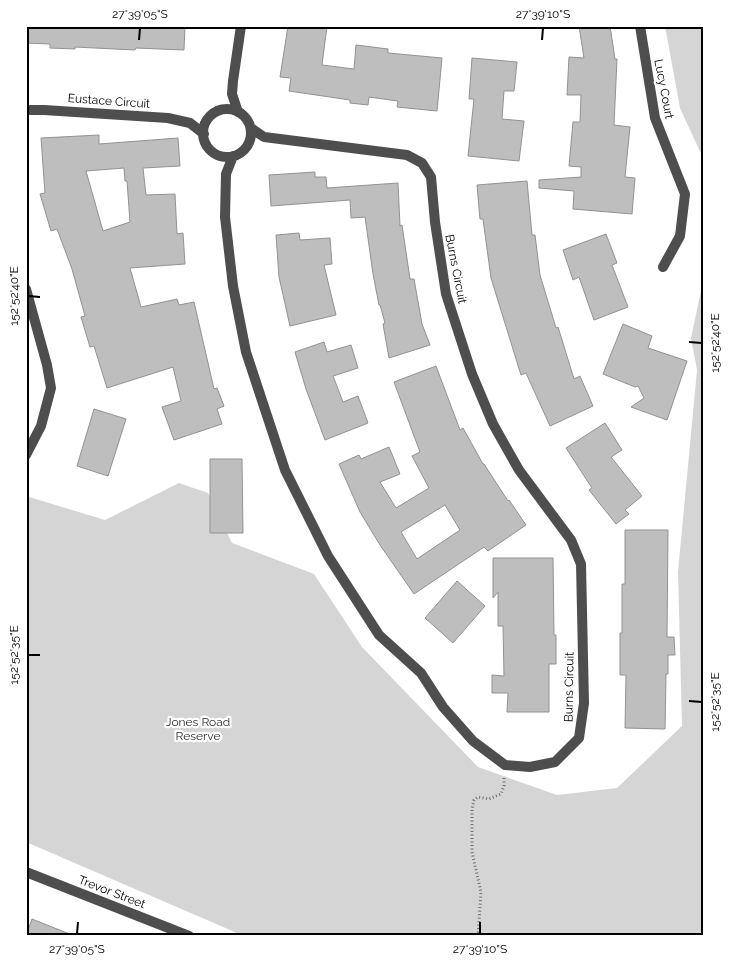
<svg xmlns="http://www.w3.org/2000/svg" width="729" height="962" font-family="Raleway,sans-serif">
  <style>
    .green { fill: #d5d5d5 }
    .building { fill: #bebebe; stroke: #929292; fill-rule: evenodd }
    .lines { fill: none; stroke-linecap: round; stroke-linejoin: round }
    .path { stroke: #707070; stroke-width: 3; stroke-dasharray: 1 2.5; stroke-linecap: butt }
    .street { stroke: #4e4e4e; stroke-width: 10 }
    .ticks { fill: none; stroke: #000; stroke-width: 2 }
    .labels { text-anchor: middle; stroke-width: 4.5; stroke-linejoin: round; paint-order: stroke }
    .street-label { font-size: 12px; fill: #000; stroke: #fff }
    .park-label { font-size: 12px; fill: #2c2c2c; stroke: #fff }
    .neatline { fill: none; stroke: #000; stroke-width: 2 }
    .ticks-label { font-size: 12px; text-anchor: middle; fill: #000 }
  </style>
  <rect width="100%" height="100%" fill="#fff"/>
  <!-- green -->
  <path class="green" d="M 665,26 L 703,26 L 703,158 L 680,108 Z
    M 703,281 L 703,936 L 244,936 L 26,842 L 26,496 L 105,520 L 179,483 L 208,493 L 232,543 L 314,574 L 362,647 L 478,767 L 557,795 L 617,788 L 682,726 L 678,572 L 697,370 L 691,338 Z"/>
  <!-- building -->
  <path class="building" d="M 26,26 L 185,26 L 184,50 L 136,48 L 135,50 L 75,47 L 75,49 L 50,48 L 50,44 L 26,43 Z
    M 288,26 L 327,26 L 322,65 L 354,69 L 356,45 L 388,49 L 388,53 L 442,58 L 437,111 L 397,107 L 398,101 L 369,97 L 368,105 L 350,103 L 350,100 L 289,91 L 291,78 L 280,77 Z
    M 579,26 L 610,26 L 615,59 L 617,59 L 614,125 L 630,127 L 625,177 L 635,178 L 632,214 L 573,209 L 574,191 L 539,188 L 539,180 L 581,177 L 581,167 L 569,166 L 573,122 L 580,122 L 581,95 L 567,95 L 569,57 L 584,58 Z
    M 472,58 L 517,62 L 514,91 L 504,91 L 502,119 L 524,121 L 519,161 L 468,156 L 474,99 L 469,99 Z
    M 99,135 L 99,144 L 178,138 L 180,166 L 143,168 L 146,195 L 175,194 L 177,234 L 183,233 L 185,264 L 130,268 L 141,307 L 177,299 L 179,305 L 194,302 L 214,389 L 217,388 L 224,406 L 217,409 L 222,424 L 174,440 L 162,407 L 181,401 L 173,367 L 107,388 L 94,346 L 90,347 L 81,317 L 85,316 L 72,269 L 57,229 L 51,231 L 40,194 L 45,193 L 41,138 ZM 124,168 L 125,181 L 127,181 L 130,222 L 103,231 L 86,171 Z
    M 315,172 L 315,177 L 326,177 L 327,188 L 398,183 L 400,226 L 402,225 L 410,279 L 414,279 L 422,324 L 430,345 L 389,358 L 383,324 L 385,323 L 380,305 L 379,305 L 373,274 L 365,217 L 351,218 L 350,200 L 271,206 L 269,175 Z
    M 527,181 L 532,235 L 535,235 L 540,275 L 556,328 L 558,327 L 574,379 L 580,376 L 593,406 L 550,426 L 526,373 L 521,375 L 491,278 L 483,219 L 480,219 L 477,185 Z
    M 299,233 L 300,240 L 330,238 L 332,264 L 324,265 L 336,315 L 290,326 L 279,277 L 276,235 Z
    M 606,234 L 617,263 L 612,265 L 628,307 L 594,320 L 579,277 L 573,280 L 563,250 Z
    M 623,324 L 652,336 L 648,348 L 687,361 L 667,420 L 631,407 L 644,398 L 638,386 L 635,387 L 603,374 Z
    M 324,342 L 327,352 L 351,345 L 358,368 L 333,376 L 343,402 L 358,396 L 368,423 L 325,440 L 306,389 L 295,352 Z
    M 436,366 L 460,430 L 463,428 L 483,464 L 484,464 L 508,501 L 509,500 L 526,525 L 488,551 L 484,547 L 414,594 L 380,545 L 360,512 L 339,464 L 359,455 L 361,459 L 389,447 L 400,474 L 380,482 L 396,508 L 429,488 L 412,456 L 420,452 L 394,382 ZM 445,505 L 460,530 L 417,559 L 401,532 Z
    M 94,409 L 126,419 L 108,476 L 77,466 Z
    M 605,423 L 622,450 L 611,457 L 642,496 L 625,510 L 629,514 L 616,524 L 589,490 L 592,488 L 566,448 Z
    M 210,459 L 242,459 L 243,533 L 210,533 Z
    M 625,530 L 668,530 L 667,637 L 674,637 L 675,655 L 668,655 L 668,674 L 666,674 L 665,729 L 625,728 L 626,675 L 620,675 L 620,633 L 622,633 L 622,584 L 625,584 Z
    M 493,558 L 553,558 L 554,635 L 556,635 L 556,664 L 549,664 L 549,712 L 507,712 L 508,693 L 492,693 L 492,675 L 504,676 L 503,626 L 498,626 L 498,592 L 493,598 Z
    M 457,581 L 485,606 L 453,643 L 425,618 Z
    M 32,919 L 72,935 L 72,936 L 26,936 Z"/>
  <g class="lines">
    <!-- path -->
    <path class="path" d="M 478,936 L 481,892 L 472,852 L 472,809 L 474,800 L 478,797 L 489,799 L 501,794 L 504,786 L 504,778"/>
    <!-- street -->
    <path class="street" d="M 640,26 L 655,118 L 685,194 L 680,236 L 663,267
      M203 133a24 24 0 1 1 48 0a24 24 0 1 1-48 0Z
      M 26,110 L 44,110 L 168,118 L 190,123 L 204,134
      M 238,112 L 232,94 L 233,81 L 241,26
      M 233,156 L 226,174 L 225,217 L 233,286 L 246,352 L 285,470 L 328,556 L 379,635 L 421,673 L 443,707 L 473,741 L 505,765 L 530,767 L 555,762 L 579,738 L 584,703 L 581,564 L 571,540 L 519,470 L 493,424 L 472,374 L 446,294 L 435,222 L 431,177 L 422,163 L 407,155 L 264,137 L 251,128
      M 26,289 L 47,365 L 51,388 L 41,426 L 26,455
      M 26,872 L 189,936"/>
  </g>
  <!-- ticks -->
  <path class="ticks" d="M 139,40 L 140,28M 542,40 L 543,28M 28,296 L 40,297M 689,342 L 702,343M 28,655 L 40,655M 689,701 L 702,702M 77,934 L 78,922M 480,934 L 480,922"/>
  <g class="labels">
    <!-- street labels -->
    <g class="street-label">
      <text transform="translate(664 89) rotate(79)" y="4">Lucy Court</text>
      <text transform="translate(109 101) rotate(4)" y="4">Eustace Circuit</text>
      <text transform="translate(456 269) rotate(79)" y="4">Burns Circuit</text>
      <text transform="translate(569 687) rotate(-89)" y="4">Burns Circuit</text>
      <text transform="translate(112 892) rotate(21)" y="4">Trevor Street</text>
    </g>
    <!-- park labels -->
    <g class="park-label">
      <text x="198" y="726">Jones Road<tspan x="198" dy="14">Reserve</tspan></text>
    </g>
  </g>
  <!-- border -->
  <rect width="729" height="962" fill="none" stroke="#ffffff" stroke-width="55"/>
  <rect x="28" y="28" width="674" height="906" class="neatline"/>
  <g class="ticks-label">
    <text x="140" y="18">27°39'05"S</text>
    <text x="543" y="18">27°39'10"S</text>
    <text transform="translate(14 296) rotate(-90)" y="4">152°52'40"E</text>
    <text transform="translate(715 343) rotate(-90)" y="4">152°52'40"E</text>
    <text transform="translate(14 655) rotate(-90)" y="4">152°52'35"E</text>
    <text transform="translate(715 702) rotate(-90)" y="4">152°52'35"E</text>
    <text x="77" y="953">27°39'05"S</text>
    <text x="480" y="953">27°39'10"S</text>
  </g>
</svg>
